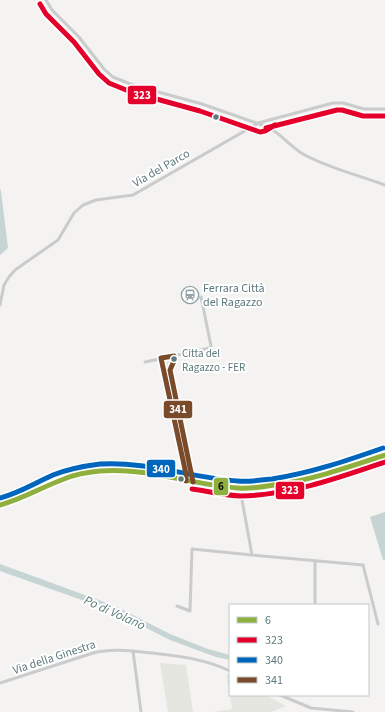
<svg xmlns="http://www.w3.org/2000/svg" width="385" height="712" font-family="'Source Sans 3',sans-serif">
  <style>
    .green { fill: #e4e6df }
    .water { fill: #c6d4d3 }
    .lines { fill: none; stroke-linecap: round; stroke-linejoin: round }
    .minor { stroke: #cacccc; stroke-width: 3 }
    .major { stroke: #bbc3c3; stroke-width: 3.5 }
    .bus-1-casing { stroke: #fff; stroke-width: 8 }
    .bus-2-casing { stroke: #fff; stroke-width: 8 }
    .bus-3-casing { stroke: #fff; stroke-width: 8 }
    .bus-4-casing { stroke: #fff; stroke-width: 8 }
    .bus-1 { stroke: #8faf3e; stroke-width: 5 }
    .bus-2 { stroke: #e4002b; stroke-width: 5 }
    .bus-3 { stroke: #0065bd; stroke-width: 5 }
    .bus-4 { stroke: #7a4b2a; stroke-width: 5 }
    .bus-dot { fill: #5f7a7e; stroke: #fff; stroke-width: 1.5 }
    .labels { text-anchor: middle; stroke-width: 4; stroke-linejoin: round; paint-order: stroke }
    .bus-label { font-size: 11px; fill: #5f7a7e; stroke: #fff; text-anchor: start }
    .street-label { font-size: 12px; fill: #5f7a7e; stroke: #fff }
    .poi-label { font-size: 12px; fill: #5f7a7e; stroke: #fff; text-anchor: start }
    .water-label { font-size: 13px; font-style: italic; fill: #597a79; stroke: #fff }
    .line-badge { stroke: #fff; stroke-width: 1.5 }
    .badge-label { font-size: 11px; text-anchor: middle; font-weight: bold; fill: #fff }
    .pale-badge-label { font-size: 11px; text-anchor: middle; font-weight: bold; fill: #111 }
  </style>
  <rect width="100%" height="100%" fill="#f4f3f2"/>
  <!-- green -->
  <path class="green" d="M 170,359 L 171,364 L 169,369 L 190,474 L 188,474 L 165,366 L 165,360 Z
    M 160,663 L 186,665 L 193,712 L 168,712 Z
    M 226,674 L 230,676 L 230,695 L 266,695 L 286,706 L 271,712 L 213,712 L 232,709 Z"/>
  <!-- water -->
  <path class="water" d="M 0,189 L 1,191 L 8,248 L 0,255 Z
    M 385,512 L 385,560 L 383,560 L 370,517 Z
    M 0,564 L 115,606 L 170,634 L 208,649 L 230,655 L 230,660 L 216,657 L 170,640 L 113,611 L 0,571 Z"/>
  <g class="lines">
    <!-- minor -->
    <path class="minor" d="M 46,0 L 52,10 L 79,37 L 104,69 L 113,77 L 133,85 L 202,104 L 268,127 C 281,134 290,146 303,154 C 328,168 358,175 385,185
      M 258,123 L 333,103 L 343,103 L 364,109 L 385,109
      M 0,305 L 4,285 L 9,277 L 15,270 L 58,240 L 74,213 L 83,205 L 96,200 L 133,195 L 257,124
      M 174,356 L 174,361 L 170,370 L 193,482
      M 161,358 L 186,474 L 186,481
      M 145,362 L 210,348 L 211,346 L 201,297 L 194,297
      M 240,489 L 252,555 L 363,565 L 378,624
      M 315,561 L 315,605
      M 177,606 L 190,611 L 192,549 L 252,555
      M 133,651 L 141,712
      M 0,683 L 93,653 C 113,648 132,651 152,653 C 179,656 205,659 230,671
      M 280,695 L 311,708 L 353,712"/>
    <!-- major -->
    <path class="major" d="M 0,505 C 27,500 49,481 76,475 C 110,466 148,474 182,480 C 200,483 218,486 236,488 C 247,489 258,488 269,486 C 310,481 347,468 385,455"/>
    <defs>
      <path id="bus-1" d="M 0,505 C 23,499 42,487 64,479 C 76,474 88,472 100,471 C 146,467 192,485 238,488 C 250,489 262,487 274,485 C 312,480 349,467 385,455"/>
      <path id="bus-2" d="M 40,4 L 46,14 L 74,42 L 99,74 L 109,83 L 131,92 L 200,111 L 260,132 L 265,131 L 275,125
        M 266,128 L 337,110 L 342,110 L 363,116 L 385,116
        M 192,489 C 207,491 226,496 241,496 C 291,495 338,478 385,462"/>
      <path id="bus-3" d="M 0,498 C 19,493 35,483 53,475 C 68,469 84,466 100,464 C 147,461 192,478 238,481 C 250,482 261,480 272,479 C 310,473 346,461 383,448"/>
      <path id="bus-4" d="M 186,481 L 186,474 L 161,358 L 174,356 L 174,361 L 170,370 L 193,482"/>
    </defs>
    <!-- bus-1 casing -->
    <use href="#bus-1" class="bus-1-casing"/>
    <!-- bus-2 casing -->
    <use href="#bus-2" class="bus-2-casing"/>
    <!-- bus-3 casing -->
    <use href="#bus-3" class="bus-3-casing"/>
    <!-- bus-4 casing -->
    <use href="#bus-4" class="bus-4-casing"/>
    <!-- bus-1 -->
    <use href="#bus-1" class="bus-1"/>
    <!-- bus-2 -->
    <use href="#bus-2" class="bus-2"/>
    <!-- bus-3 -->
    <use href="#bus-3" class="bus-3"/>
    <!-- bus-4 -->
    <use href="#bus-4" class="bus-4"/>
  </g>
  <!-- icons -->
  <defs>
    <symbol id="station-ring" viewBox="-11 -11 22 22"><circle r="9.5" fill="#fff" stroke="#93a4a7" stroke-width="1.5"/><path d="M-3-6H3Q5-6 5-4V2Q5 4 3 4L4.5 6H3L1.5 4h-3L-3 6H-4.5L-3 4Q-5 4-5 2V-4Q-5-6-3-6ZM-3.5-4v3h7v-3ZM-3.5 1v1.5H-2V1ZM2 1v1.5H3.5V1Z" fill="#93a4a7"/></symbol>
  </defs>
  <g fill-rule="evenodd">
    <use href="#station-ring" x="180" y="285" width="20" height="20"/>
  </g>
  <!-- markers -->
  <g class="bus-dot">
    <circle cx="216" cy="117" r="3.5"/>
    <circle cx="174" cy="359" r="3.5"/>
    <circle cx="181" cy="479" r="3.5"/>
  </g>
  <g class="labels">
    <!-- bus labels -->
    <g class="bus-label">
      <text x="182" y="357">Citta del<tspan x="182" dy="14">Ragazzo - FER</tspan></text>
    </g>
    <!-- street labels -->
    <g class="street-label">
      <text transform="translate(161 168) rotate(-30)" y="4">Via del Parco</text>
      <text transform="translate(54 657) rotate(-18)" y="4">Via della Ginestra</text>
    </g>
    <!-- poi labels -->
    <g class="poi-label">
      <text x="203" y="292">Ferrara Città<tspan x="203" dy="14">del Ragazzo</tspan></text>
    </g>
    <!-- water labels -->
    <g class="water-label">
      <text transform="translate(115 612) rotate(24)" y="5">Po di Volano</text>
    </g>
  </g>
  <g class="line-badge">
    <rect x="127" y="85" width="30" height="20" rx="4" fill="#e4002b"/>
    <rect x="163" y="400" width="30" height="19" rx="4" fill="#7a4b2a"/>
    <rect x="146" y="459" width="30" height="19" rx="4" fill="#0065bd"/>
    <rect x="213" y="477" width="16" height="19" rx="4" fill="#8faf3e"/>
    <rect x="275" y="481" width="30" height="19" rx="4" fill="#e4002b"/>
  </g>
  <g class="badge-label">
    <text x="142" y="99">323</text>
    <text x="178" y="413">341</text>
    <text x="161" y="473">340</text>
    <text x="290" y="494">323</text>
  </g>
  <g class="pale-badge-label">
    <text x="221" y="490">6</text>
  </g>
  <!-- legend -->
  <rect x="229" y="604" width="140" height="92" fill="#ffffff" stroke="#bfcacb"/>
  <rect x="237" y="617" width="20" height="6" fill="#8faf3e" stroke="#bfcacb"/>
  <text x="265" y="624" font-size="12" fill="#5f7a7e">6</text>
  <rect x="237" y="637" width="20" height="6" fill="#e4002b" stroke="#bfcacb"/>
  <text x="265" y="644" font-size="12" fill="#5f7a7e">323</text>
  <rect x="237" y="657" width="20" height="6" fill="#0065bd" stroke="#bfcacb"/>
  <text x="265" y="664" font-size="12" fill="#5f7a7e">340</text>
  <rect x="237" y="677" width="20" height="6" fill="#7a4b2a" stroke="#bfcacb"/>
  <text x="265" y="684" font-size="12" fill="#5f7a7e">341</text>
</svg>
